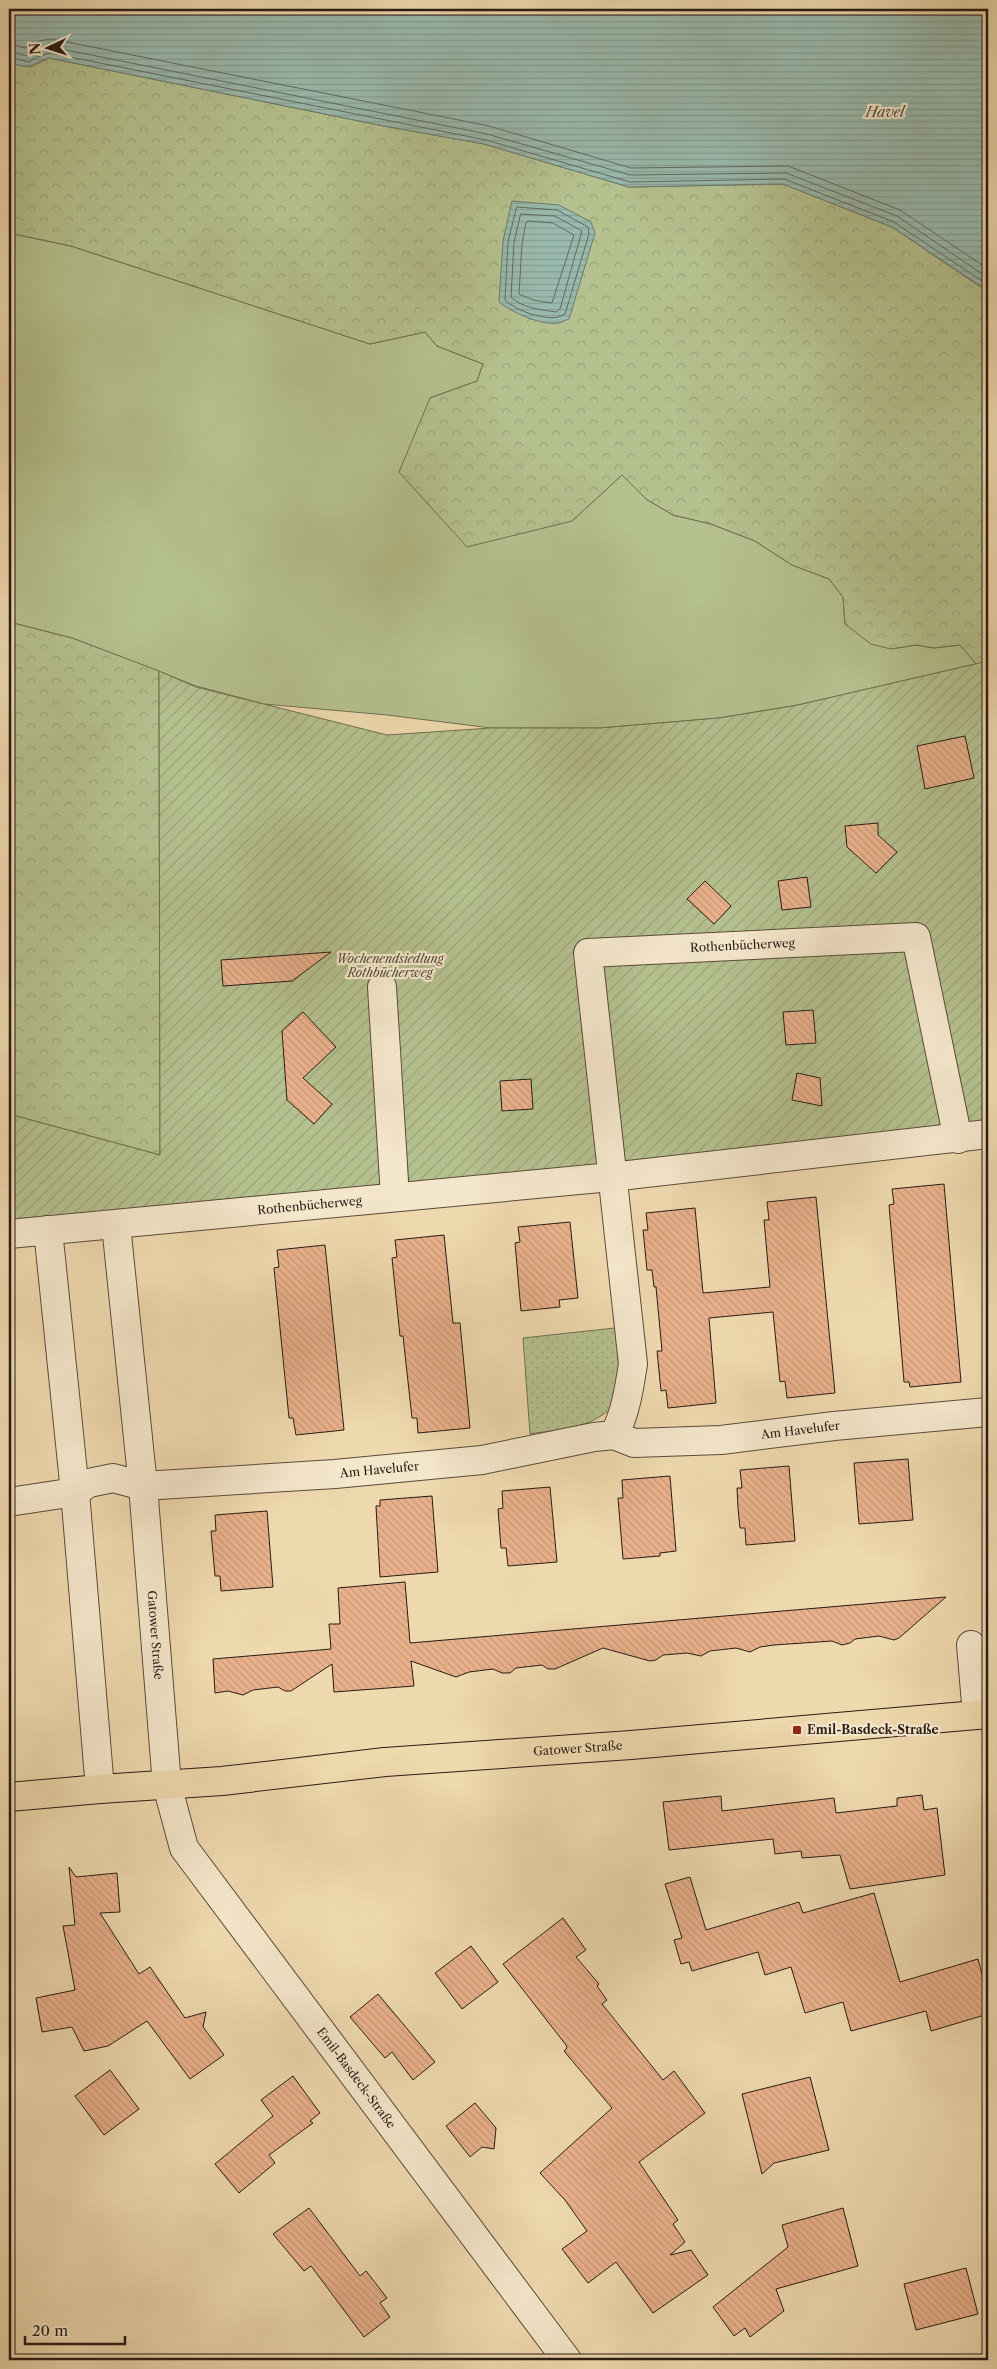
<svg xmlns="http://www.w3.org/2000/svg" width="997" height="2369" font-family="'Libre Caslon Text',serif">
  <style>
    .grass { fill: #b4c08e; stroke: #6e6e52 }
    .forest { fill: url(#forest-crowns); stroke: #6e6e52 }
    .park { fill: url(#park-dots); stroke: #6e6e52 }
    .garden { fill: url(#garden-furrows); stroke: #6e6e52 }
    .water { fill: url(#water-rules); stroke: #6c7a70 }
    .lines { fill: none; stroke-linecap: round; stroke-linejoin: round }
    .shore { stroke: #606a61; stroke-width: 1 }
    .building { fill: url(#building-back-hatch); stroke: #281b16 }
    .minor-casing { stroke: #5a4a3c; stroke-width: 30 }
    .major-casing { stroke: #281b16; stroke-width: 30 }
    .minor { stroke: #f4e6ca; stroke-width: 28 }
    .major { stroke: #eed8ad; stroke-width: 28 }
    .poi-dot { fill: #8f2418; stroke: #f4e6ca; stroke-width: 2 }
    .labels { text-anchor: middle; stroke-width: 4.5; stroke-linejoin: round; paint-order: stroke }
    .street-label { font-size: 12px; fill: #281b16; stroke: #f4e6ca }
    .park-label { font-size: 12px; font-style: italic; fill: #524d3a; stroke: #f4e6ca }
    .poi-label { font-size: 12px; font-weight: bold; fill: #281b16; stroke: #f4e6ca; text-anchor: start }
    .water-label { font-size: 14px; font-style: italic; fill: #4a4a43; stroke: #f4e6ca }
  </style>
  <defs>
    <pattern id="forest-crowns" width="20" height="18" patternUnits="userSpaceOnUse" patternTransform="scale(1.25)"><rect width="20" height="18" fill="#b4c08e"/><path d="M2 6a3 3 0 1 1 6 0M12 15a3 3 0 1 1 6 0" fill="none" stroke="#9ba47a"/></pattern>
    <pattern id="park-dots" width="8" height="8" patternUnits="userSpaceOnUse" patternTransform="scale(1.25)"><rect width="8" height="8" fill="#b4c08e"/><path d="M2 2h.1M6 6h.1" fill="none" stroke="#9ba47a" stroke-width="1.8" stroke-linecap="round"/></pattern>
    <pattern id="garden-furrows" width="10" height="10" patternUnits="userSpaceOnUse" patternTransform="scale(1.25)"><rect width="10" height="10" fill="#b4c08e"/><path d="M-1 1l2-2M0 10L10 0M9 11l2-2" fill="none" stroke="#9ba47a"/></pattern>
    <pattern id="water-rules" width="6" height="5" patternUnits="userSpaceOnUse" patternTransform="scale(1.25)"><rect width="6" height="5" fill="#99b9ac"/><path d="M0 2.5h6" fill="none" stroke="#849e93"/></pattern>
    <pattern id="building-back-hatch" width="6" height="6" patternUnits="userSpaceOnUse" patternTransform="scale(1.25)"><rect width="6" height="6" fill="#e9b18b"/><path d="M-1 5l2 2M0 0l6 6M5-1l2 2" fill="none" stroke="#c89877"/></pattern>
  </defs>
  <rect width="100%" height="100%" fill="#eed8ad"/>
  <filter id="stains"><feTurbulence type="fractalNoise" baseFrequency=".004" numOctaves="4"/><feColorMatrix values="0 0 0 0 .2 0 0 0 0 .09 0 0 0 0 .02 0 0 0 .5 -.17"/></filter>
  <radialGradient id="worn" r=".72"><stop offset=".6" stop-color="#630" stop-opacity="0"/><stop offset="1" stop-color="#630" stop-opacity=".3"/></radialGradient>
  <!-- grass -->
  <path class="grass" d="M 9,233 L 71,246 L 370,344 L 425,332 L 437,346 L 483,364 L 477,381 L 430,398 L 572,521 L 622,475 L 646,499 L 673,515 L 711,524 L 755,541 L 792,565 L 829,579 L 843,597 L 845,624 L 891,649 L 916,645 L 934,648 L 961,645 L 976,664 L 798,705 L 719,718 L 600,728 L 491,728 L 387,715 L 264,704 L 196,686 L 72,638 L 9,622 Z"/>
  <!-- forest -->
  <path class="forest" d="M 49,58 L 384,126 L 484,144 L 629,187 L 783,184 L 892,227 L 982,288 L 988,306 L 988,661 L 976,664 L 960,645 L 934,648 L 916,645 L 891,649 L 871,644 L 845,624 L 843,597 L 829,579 L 792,565 L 755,541 L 711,524 L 673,515 L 646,499 L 622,475 L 572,521 L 467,547 L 399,472 L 430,398 L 477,381 L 483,364 L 437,346 L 425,332 L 370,344 L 71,246 L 9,233 L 9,61 L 31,67 Z
    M 9,622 L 72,638 L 159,671 L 160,1155 L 9,1114 Z"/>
  <!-- park -->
  <path class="park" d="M 624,1327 L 621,1399 C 591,1430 570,1427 530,1434 L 523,1338 Z"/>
  <!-- garden -->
  <path class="garden" d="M 988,661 L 988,1134 L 9,1234 L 9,1114 L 160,1155 L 159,671 L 196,687 L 387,735 L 491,728 L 600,728 L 719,718 L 798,705 Z"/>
  <!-- water -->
  <path class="water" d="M 9,9 L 988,9 L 988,291 L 892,227 L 783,184 L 629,187 L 484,144 L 384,126 L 49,58 C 30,64 29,72 9,61 Z
    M 512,201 L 559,205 L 591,222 L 595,233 L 569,319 C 565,320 561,323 558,323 C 542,326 511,312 499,302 L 503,241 Z"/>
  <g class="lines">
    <!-- shore -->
    <path class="shore" d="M 9,43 L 25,48 L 43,40 L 52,39 L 489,126 L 631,168 L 788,166 L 900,210 L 988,269
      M 9,51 L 27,56 L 35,51 L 51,47 L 487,134 L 630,175 L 786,173 L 897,216 L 988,278
      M 9,57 L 29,62 L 37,57 L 50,53 L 486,140 L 630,182 L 784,179 L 894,222 L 988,285
      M 517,207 L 557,210 L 588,227 L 589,234 L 565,314 C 551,324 516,311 505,300 L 508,242 Z
      M 521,214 L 555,216 L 582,231 L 560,309 L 556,312 C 542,310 522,308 511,297 L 514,243 Z
      M 529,221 L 553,223 L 574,235 L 552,303 L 533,300 L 519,294 L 522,244 L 526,223 Z"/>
  </g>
  <!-- building -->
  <path class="building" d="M 965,736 L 974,778 L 925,789 L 917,746 Z
    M 878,823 L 878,835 L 897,852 L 876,873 L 847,847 L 845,826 Z
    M 807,877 L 811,907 L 782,910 L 778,881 Z
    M 705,881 L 731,906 L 714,924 L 687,899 Z
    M 331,952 L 292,981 L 223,986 L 221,960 Z
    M 813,1010 L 816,1043 L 786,1045 L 783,1012 Z
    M 303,1012 L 336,1047 L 303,1078 L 332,1104 L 314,1124 L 287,1100 L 282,1031 Z
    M 797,1073 L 820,1078 L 822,1106 L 792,1100 Z
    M 531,1079 L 533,1109 L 502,1111 L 500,1081 Z
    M 944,1184 L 961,1382 L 910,1387 L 909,1382 L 904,1382 L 889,1205 L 894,1204 L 892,1189 Z
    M 816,1197 L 835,1393 L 787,1398 L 785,1381 L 780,1382 L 773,1312 L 709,1318 L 716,1403 L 668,1408 L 666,1390 L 661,1391 L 657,1351 L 662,1351 L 656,1287 L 654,1287 L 652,1270 L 647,1270 L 643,1230 L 648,1230 L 646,1213 L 695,1208 L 703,1293 L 770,1287 L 764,1220 L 769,1220 L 767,1202 Z
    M 570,1222 L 578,1298 L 559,1300 L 560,1307 L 521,1311 L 515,1243 L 520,1242 L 518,1227 Z
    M 444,1235 L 453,1323 L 460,1323 L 470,1428 L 418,1433 L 417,1418 L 412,1418 L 403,1336 L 400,1336 L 392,1258 L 397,1257 L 395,1240 Z
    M 325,1245 L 344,1430 L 296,1435 L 293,1418 L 289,1418 L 274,1268 L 279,1267 L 277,1250 Z
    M 908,1459 L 913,1520 L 859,1524 L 854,1463 Z
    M 789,1466 L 795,1541 L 746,1545 L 745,1528 L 740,1528 L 738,1508 L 737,1488 L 742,1488 L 740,1470 Z
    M 670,1476 L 676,1551 L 660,1553 L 660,1556 L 623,1559 L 618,1498 L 623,1498 L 622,1480 Z
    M 550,1487 L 557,1562 L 508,1566 L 506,1548 L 501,1548 L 498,1509 L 503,1508 L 502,1491 Z
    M 432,1496 L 438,1572 L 380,1577 L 376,1506 L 380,1506 L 380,1500 Z
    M 267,1511 L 273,1587 L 221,1591 L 220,1576 L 215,1576 L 211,1531 L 216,1531 L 215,1515 Z
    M 405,1582 L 410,1643 L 946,1597 L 899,1638 L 894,1640 L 879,1636 L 855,1639 L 850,1643 L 842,1645 L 832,1641 L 774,1645 L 760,1647 L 750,1652 L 736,1648 L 710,1651 L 701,1656 L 687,1653 L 663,1655 L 656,1660 L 650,1661 L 603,1648 L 555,1669 L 548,1669 L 542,1665 L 516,1668 L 510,1673 L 502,1673 L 493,1669 L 469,1672 L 456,1677 L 411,1661 L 414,1686 L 334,1692 L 332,1664 L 291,1691 L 285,1691 L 278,1687 L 253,1690 L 243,1695 L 228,1691 L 215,1693 L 213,1659 L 331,1649 L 329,1624 L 340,1624 L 338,1588 Z
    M 922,1795 L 924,1810 L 937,1808 L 945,1875 L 850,1889 L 840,1855 L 802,1858 L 801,1851 L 775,1854 L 773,1839 L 669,1850 L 663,1802 L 721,1796 L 722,1811 L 834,1798 L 836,1813 L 897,1806 L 897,1798 Z
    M 69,1867 L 76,1877 L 117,1873 L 120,1912 L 100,1913 L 139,1974 L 150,1967 L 185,2018 L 206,2012 L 203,2027 L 224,2055 L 190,2079 L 147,2021 L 108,2046 L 84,2051 L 72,2027 L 42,2032 L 36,1998 L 75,1990 L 63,1926 L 75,1925 Z
    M 690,1877 L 706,1930 L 799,1902 L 803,1913 L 874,1893 L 900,1982 L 978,1959 L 988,1997 L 988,2014 L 931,2031 L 926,2011 L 851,2031 L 843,2002 L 805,2013 L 791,1967 L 765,1975 L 758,1952 L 692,1971 L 689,1962 L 681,1964 L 674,1940 L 682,1938 L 665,1884 Z
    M 563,1918 L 586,1950 L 576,1957 L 599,1984 L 597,1986 L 607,2000 L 602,2004 L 663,2080 L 674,2071 L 705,2113 L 639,2162 L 678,2220 L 673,2224 L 685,2242 L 670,2255 L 691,2250 L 708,2275 L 653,2313 L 616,2262 L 588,2283 L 562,2249 L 587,2231 L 565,2200 L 540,2173 L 612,2108 L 564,2051 L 567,2048 L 566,2045 L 503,1964 Z
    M 471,1946 L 498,1982 L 462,2009 L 435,1973 Z
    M 378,1994 L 435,2062 L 413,2080 L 392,2052 L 385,2058 L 350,2017 Z
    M 110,2070 L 139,2109 L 104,2135 L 75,2096 Z
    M 293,2076 L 320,2113 L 310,2121 L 313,2123 L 269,2155 L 275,2163 L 239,2193 L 215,2164 L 273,2116 L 261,2100 Z
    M 810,2077 L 829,2150 L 774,2163 L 762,2174 L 742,2094 Z
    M 475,2103 L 496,2128 L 494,2149 L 482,2147 L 470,2157 L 446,2126 Z
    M 309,2208 L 360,2276 L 366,2271 L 387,2298 L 380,2303 L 390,2317 L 364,2337 L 311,2266 L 304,2271 L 273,2234 Z
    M 843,2208 L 858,2266 L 776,2289 L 784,2311 L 750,2337 L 745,2328 L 734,2336 L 713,2307 L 788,2247 L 782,2225 Z
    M 966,2268 L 978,2314 L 916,2330 L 904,2284 Z"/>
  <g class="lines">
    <defs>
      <g id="minor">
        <path d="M 382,987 L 395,1197"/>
        <path id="s1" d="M 116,1225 L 143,1486 L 167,1785 L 184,1848 L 567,2360"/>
        <path d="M 48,1230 L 75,1492 L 100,1789"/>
        <path id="s2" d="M 9,1234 L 611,1177 L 988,1134"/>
        <path id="s3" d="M 614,1435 C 626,1412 629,1389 633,1364 L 588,953 L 916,937 L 958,1139"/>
        <path id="s4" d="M 9,1502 L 75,1492 L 89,1483 L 113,1478 L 143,1486 L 335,1474 L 482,1460 L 594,1437 L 614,1435 L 634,1443 L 721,1440 L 834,1426 L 988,1412"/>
        <path d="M 971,1645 L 977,1715"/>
      </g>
      <g id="major">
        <path id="s5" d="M 9,1797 L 100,1789 L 222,1781 L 385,1762 L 631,1745 L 988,1714"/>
      </g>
    </defs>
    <!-- minor casing -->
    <use href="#minor" class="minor-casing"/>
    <!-- major casing -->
    <use href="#major" class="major-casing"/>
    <!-- minor -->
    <use href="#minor" class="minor"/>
    <!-- major -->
    <use href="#major" class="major"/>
  </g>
  <!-- markers -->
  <rect class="poi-dot" x="792" y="1725" width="10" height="10" rx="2.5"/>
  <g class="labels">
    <!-- street labels -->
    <g class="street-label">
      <text dy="4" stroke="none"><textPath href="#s3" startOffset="642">Rothenbücherweg</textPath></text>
      <text dy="4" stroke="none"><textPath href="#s2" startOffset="302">Rothenbücherweg</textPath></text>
      <text dy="4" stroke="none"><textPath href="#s4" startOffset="802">Am Havelufer</textPath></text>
      <text dy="4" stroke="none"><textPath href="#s4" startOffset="376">Am Havelufer</textPath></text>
      <text dy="4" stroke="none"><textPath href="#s1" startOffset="412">Gatower Straße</textPath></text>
      <text dy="4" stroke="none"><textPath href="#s5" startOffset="571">Gatower Straße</textPath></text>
      <text dy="4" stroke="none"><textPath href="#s1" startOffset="915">Emil-Basdeck-Straße</textPath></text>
    </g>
    <!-- park labels -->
    <g class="park-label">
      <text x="390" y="963">Wochenendsiedlung<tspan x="390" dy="14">Rothbücherweg</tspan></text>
    </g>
    <!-- poi labels -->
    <g class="poi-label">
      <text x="807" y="1734">Emil-Basdeck-Straße</text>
    </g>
    <!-- water labels -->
    <g class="water-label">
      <text x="885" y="117">Havel</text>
    </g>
  </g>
  <!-- margin -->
  <rect width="997" height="2369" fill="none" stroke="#eed8ad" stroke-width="30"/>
  <rect x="10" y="10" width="977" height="2349" fill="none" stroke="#281b16" stroke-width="2.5"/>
  <rect x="15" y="15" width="967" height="2339" fill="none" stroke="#281b16"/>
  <!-- north arrow -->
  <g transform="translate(48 48) rotate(266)" stroke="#f4e6ca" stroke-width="4" paint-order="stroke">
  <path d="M0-4L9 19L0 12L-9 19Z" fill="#281b16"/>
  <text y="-8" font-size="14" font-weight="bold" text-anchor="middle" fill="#281b16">N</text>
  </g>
  <!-- scale -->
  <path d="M25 2336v8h100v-8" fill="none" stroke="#281b16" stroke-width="2.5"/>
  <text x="32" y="2336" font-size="15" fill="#281b16" stroke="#f4e6ca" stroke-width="4" paint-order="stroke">20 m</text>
  <rect width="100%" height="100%" filter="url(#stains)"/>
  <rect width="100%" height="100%" fill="url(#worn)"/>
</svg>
